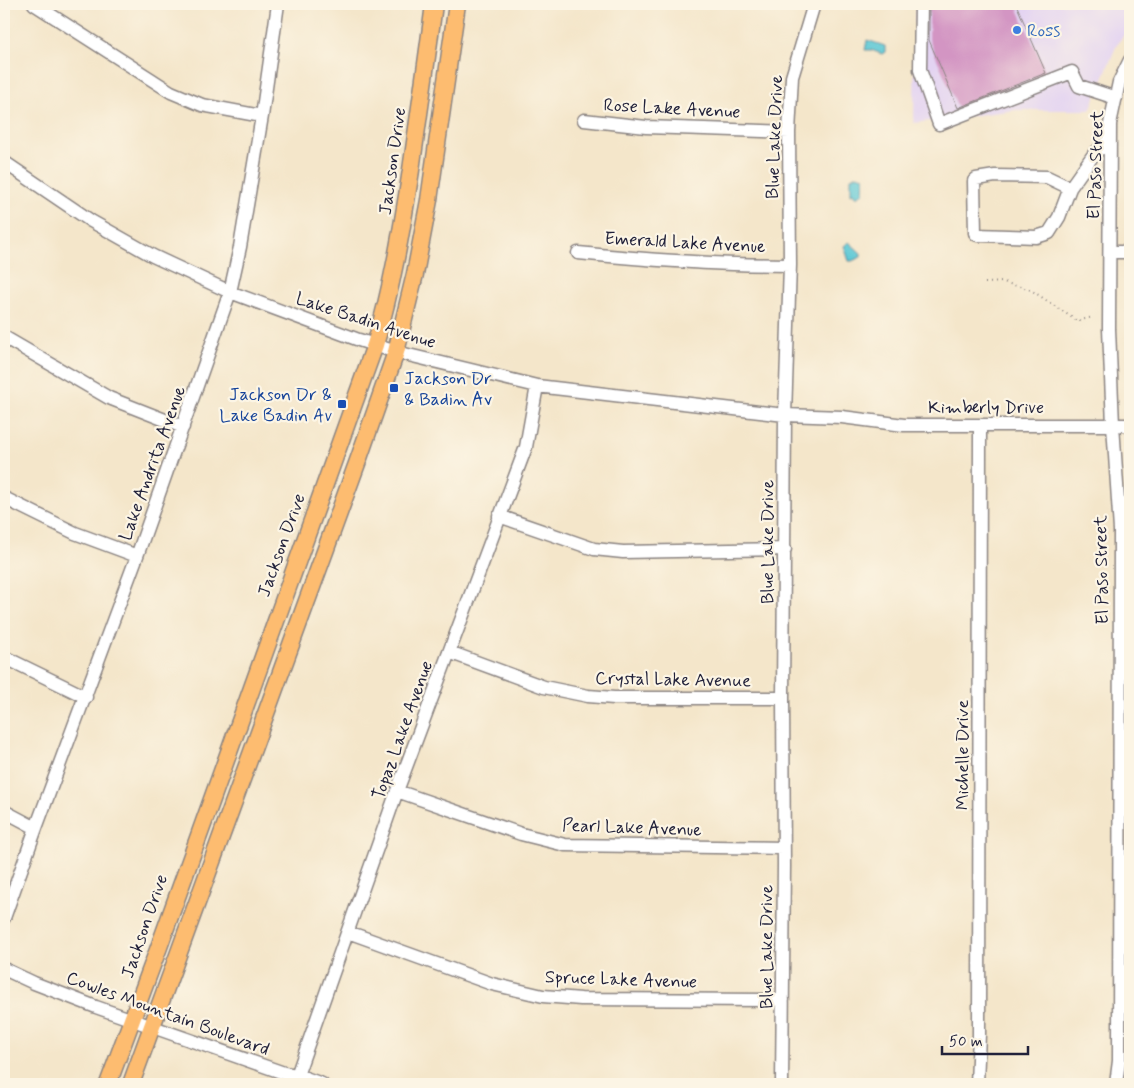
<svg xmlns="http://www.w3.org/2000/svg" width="1134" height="1088" font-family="Mynerve,sans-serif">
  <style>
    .built { fill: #e3d3f2 }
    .water { fill: #5cc8d5; stroke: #3f7588 }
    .building { fill: #d395c3 }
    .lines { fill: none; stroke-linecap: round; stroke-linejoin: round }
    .minor-casing { stroke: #8b8482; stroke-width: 15 }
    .major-casing { stroke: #8b8482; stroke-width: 19 }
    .path { stroke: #8b8482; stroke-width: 2; stroke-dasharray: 1 4; stroke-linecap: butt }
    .minor { stroke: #fff; stroke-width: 12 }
    .major { stroke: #fdbc6f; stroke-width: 16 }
    .shop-dot { fill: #3f7fe0; stroke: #fcf5e5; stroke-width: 2 }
    .transit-dot { fill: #1a4fb4; stroke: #fcf5e5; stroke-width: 2 }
    .labels { text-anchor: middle; stroke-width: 4.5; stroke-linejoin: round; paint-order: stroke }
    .shop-label { font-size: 18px; fill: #366cbe; stroke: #fcf5e5; text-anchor: start }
    .street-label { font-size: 18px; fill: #22223b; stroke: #fcf5e5 }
    .transit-label { font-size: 18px; fill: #164399; stroke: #fcf5e5; text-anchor: start }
  </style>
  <rect width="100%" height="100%" fill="#fcf5e5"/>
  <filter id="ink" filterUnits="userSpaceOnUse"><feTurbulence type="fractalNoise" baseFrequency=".02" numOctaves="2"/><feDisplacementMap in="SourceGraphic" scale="10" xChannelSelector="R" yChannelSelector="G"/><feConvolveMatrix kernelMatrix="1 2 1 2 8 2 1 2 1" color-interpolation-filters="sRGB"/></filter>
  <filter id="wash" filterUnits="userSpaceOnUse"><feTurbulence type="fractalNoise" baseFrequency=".0096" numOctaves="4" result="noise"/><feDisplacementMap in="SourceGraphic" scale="20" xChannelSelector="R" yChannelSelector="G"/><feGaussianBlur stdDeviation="1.12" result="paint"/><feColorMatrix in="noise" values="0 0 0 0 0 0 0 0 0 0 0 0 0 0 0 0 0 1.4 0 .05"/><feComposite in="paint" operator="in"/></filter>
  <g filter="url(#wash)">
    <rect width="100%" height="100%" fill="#f4e6ca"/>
    <!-- built -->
    <path class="built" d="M 915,4 L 1130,4 L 1130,27 L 1117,44 L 1090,110 L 1016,110 L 914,123 Z"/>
    <!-- water -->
    <path class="water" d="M 867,40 L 885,46 L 885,52 L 882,54 L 871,50 L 865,50 Z
      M 857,175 L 864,177 L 863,193 L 858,196 L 855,196 L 853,193 L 851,194 L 851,178 Z
      M 849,242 L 861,253 L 861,257 L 852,261 L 849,261 L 844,246 Z"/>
    <g id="blocks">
      <!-- building -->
      <path class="building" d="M 929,4 L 1016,4 L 1046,73 L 958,108 L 929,40 Z"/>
    </g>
  </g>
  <g filter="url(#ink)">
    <use href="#blocks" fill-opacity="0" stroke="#8b8482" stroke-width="1"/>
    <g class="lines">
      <defs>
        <path id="minor" d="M 34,4 L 171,92 L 202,105 L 262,116
          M 921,4 L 920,70 L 939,124 L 1072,72 L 1079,86 L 1116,98
          M 584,120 L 646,127 L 789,132
          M 4,162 L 91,221 L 153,256 L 230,292 L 359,340 L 396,352 L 537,386 L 785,415 L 842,417 L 904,425 L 1130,425
          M 1070,188 L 1047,177 L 995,176 L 976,179 L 974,181 L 975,233 L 977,235 L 1036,237 L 1049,233 L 1059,217 L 1070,188 L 1094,154 L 1110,139
          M 1110,252 L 1130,252
          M 578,253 C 648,260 719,265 790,265
          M 4,337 L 109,398 L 183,427
          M 4,498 L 75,533 L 137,556
          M 499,516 L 594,549 L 623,552 L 785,549
          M 449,652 L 544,687 L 588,696 L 614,698 L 783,698
          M 4,657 L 86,697
          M 397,791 L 521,834 L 565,845 L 784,848
          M 4,811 L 36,828
          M 4,918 L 36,828 L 137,556 L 230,292 L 240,247 L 262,116 L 278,4
          M 348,932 L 492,984 L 543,996 L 581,999 L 783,1000
          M 4,969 L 34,983 L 96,1007 L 284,1073 L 297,1075 L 322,1084
          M 294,1084 L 397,791 L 526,447 L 537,386
          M 782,1084 L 784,865 L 783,698 L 785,415 L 790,265 L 789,132 L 792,77 L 814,4
          M 977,1084 L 979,1034 L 980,425
          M 1116,1084 L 1119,1061 L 1120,530 L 1113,425 L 1109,329 L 1110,124 L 1119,82 L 1130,60"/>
        <path id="major" d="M 108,1084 L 159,947 L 375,345 C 392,288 402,229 411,170 C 419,114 427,59 434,4
          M 131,1084 L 359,458 L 396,352 L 415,274 L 429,200 L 457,4"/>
      </defs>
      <!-- minor casing -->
      <use href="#minor" class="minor-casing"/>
      <!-- major casing -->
      <use href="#major" class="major-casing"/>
      <!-- path -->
      <path class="path" d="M 985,283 L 1003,282 L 1031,290 L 1077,321 L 1093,317"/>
      <!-- minor -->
      <use href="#minor" class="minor"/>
      <!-- major -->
      <use href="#major" class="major"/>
    </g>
  </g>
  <!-- markers -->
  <circle class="shop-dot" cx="1017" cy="30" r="5"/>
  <g class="transit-dot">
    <rect x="389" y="383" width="10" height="10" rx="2.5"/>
    <rect x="337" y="399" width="10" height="10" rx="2.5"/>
  </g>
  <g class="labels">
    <!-- shop labels -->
    <g class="shop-label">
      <text x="1027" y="36">Ross</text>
    </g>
    <!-- street labels -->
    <g class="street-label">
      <text transform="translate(672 108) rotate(3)" y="6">Rose Lake Avenue</text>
      <text transform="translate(774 137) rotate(-88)" y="6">Blue Lake Drive</text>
      <text transform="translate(392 161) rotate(-82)" y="6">Jackson Drive</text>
      <text transform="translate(1095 165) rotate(-88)" y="6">El Paso Street</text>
      <text transform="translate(685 242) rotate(3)" y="6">Emerald Lake Avenue</text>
      <text transform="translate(366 320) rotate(18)" y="6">Lake Badin Avenue</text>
      <text x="986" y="413">Kimberly Drive</text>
      <text transform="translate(152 463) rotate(-70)" y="6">Lake Andrita Avenue</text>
      <text transform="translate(767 542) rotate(-90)" y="6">Blue Lake Drive</text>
      <text transform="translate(281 545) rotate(-70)" y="6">Jackson Drive</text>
      <text transform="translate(1101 570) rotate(-91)" y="6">El Paso Street</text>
      <text transform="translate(673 679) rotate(1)" y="6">Crystal Lake Avenue</text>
      <text transform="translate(402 730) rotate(-70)" y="6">Topaz Lake Avenue</text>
      <text transform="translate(962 755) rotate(-90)" y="6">Michelle Drive</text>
      <text transform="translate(632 827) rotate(2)" y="6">Pearl Lake Avenue</text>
      <text transform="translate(144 926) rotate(-71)" y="6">Jackson Drive</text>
      <text transform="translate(766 947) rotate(-90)" y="6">Blue Lake Drive</text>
      <text transform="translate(621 979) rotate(2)" y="6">Spruce Lake Avenue</text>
      <text transform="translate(168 1013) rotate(20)" y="6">Cowles Mountain Boulevard</text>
    </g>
    <!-- transit labels -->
    <g class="transit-label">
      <text x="404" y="384">Jackson Dr<tspan x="404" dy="21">&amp; Badin Av</tspan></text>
      <text x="332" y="400" text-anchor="end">Jackson Dr &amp;<tspan x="332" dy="21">Lake Badin Av</tspan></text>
    </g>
  </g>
  <!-- margin -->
  <rect width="1134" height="1088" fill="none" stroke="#fcf5e5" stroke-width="20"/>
  <!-- scale -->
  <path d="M942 1046v8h86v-8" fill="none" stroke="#22223b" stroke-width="2.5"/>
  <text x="949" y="1046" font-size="15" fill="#22223b" stroke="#fcf5e5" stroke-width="4" paint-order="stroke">50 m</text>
</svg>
